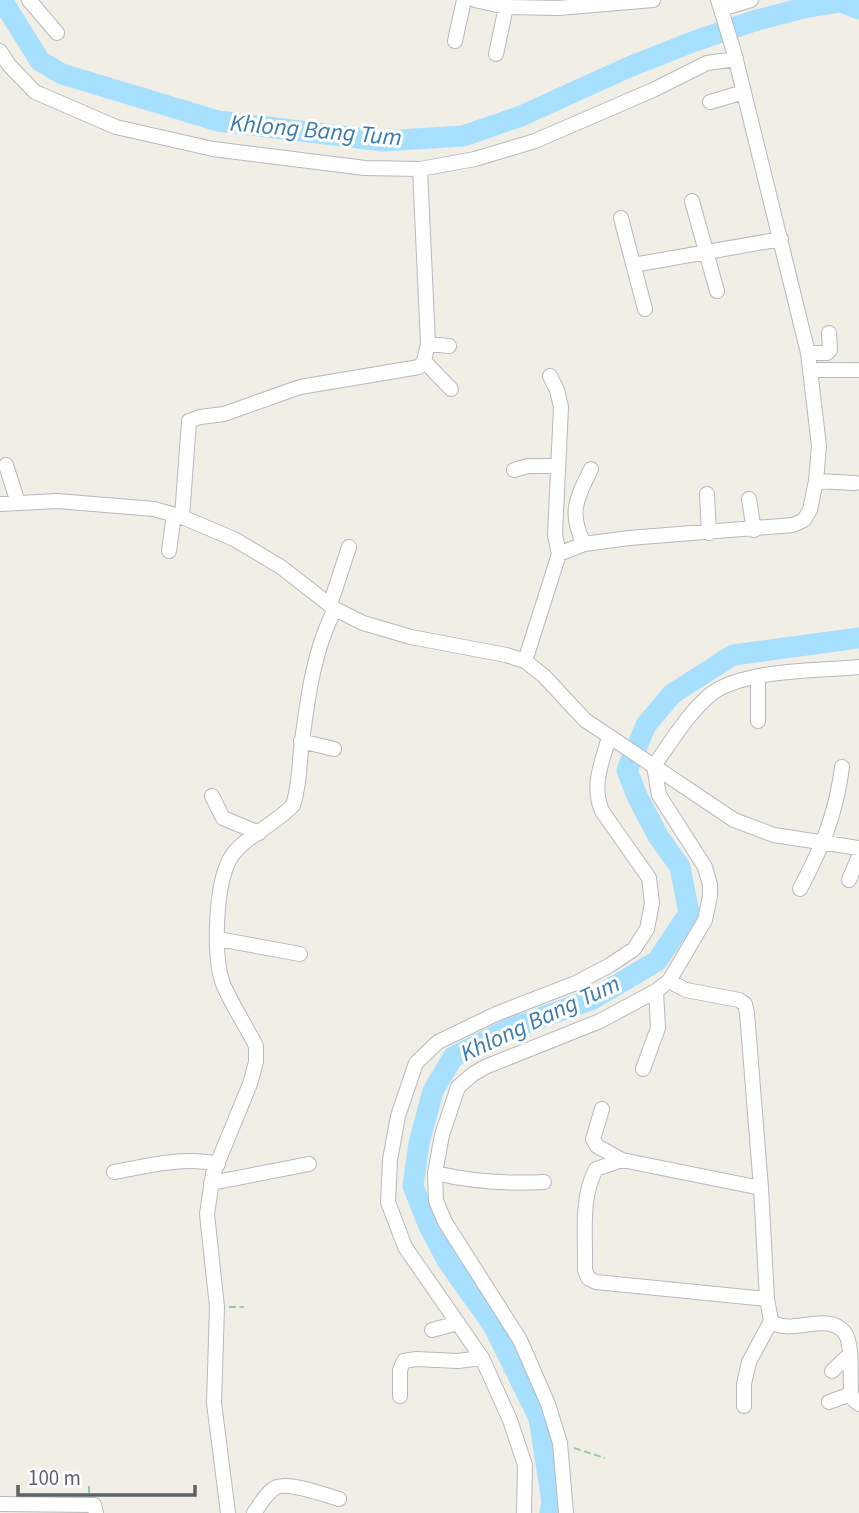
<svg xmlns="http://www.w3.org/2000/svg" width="859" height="1513" font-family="'Source Sans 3',sans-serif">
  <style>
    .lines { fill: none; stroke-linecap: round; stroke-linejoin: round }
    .river { stroke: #a7dfff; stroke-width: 21 }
    .minor-casing { stroke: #b6b9bd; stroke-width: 16 }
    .path { stroke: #99cba4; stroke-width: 2; stroke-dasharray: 7 3.5; stroke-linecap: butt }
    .minor { stroke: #fff; stroke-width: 14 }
    .labels { text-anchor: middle; stroke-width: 6; stroke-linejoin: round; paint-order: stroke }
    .water-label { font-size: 24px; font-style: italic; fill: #397bb0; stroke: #fff }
  </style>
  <rect width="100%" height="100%" fill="#f1eee6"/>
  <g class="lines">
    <!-- river -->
    <path class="river" d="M 2,0 L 40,61 L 62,74 L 218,121 L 383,141 L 463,136 L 521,116 L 629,67 L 695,41 L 754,21 L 803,8 L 841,2 L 859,9
      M 550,1513 L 552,1502 L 539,1418 L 493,1325 L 448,1262 L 428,1224 L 413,1186 L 419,1143 L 433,1091 L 453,1057 L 509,1029 L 593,999 L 657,961 L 689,913 L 680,867 L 658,836 L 637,796 L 627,770 L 646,725 L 672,694 L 733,655 L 859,638"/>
    <defs>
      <path id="minor" d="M 29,0 L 57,33
        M 475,0 L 506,7 L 558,8 L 653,0
        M 721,9 L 751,0
        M 455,41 L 464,0
        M 0,51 L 9,65 L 35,92 L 116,127 L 213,149 L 365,168 L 420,169 L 475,159 L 535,141 L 653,90 L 707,63 L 736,59
        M 496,54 L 506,7
        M 710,102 L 744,92
        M 692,201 L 717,291
        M 621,218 L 645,309
        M 633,265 L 781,239
        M 428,344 L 449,346
        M 808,353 L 827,353 L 830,350 L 829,333
        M 424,361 L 451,389
        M 811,370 L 859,370
        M 6,465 L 18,503
        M 514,470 L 528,466 L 558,466
        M 816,481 L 855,483
        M 707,494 L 709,533
        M 749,499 L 754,530
        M 0,504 L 57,501 L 154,509 L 182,517 L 234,539 L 281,567 L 335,609 L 363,623 L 411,637 L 506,655 L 525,661 L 544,676 L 585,720 L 734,820 L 774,835 L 859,848
        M 182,517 L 189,421 L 200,417 L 224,414 L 300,387 L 419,367 L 424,361 L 428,344 L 420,169
        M 584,544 C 568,512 577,498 591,469
        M 169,551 L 174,515
        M 559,554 L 584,544 L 629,538 L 793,525 L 804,520 L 810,510 L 816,481 L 819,446 L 808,353 L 734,52 L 718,0
        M 330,605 L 349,547
        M 525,661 L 559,554 L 555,535 L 561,407 L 557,390 L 550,376
        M 758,676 L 758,721
        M 301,741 L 334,749
        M 212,796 L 223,818 L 259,833
        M 849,880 L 859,856
        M 800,889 C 822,847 836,815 842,767
        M 218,939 L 300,954
        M 669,981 L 686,990 L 739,1000 L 745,1004 L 747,1013 L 761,1188 L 767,1299 L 771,1321 L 749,1362 L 744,1384 L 744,1406
        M 643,1069 L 658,1028 L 656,991
        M 602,1109 L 593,1139 L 597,1146 L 622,1160 L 761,1188
        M 622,1160 L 596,1169 C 580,1198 586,1238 585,1270 L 588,1278 L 596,1282 L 767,1299
        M 114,1172 C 148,1166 183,1156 218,1164
        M 435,1173 C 473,1182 506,1184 544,1182
        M 211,1183 L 309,1164
        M 771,1321 C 789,1337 828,1310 845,1333 C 853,1344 850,1380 851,1394 L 854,1400 L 859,1404
        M 432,1330 L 458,1323
        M 832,1371 L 849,1355
        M 400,1396 L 400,1370 L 404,1361 L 416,1359 L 458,1361 L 482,1358
        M 829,1402 L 851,1394
        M 0,1504 L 94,1505 L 96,1513
        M 228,1513 L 214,1403 L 217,1307 L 207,1214 L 213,1174 L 250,1084 L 256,1062 L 256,1046 C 246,1026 232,1005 223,984 C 213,956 215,883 231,857 C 244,837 276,824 293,805 C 300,785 299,762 302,741 C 308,696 314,649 335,609
        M 254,1513 C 260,1505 267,1491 277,1487 C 290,1482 325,1495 339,1499
        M 524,1513 L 525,1465 L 510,1420 L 482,1358 L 405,1247 L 388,1202 L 390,1160 L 398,1116 L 416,1063 L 438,1042 L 496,1014 L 576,983 L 610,965 L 634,949 L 647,929 L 652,903 L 649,878 L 602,811 C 591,785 602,763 609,737
        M 566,1513 L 560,1443 L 548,1404 L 520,1340 L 445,1222 L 436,1201 L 435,1173 L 442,1135 L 458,1087 L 473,1074 L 485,1067 L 600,1021 L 656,991 L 669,981 L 705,920 L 710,896 L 710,885 L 705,867 L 659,795 L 654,766 C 670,743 689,712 711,694 C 743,669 819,671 859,667"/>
    </defs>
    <!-- minor casing -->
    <use href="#minor" class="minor-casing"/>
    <!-- path -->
    <path class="path" d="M 229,1307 L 244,1307
      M 574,1448 L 605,1458
      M 89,1493 L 89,1486"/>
    <!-- minor -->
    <use href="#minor" class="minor"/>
  </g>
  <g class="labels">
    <!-- water labels -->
    <g class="water-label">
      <text transform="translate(316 130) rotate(5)" y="8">Khlong Bang Tum</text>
      <text transform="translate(540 1018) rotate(-25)" y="8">Khlong Bang Tum</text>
    </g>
  </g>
  <!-- scale -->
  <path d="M18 1485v10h177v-10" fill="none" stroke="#5d6267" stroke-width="3.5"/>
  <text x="28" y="1485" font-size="21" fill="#5d6267" stroke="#ffffff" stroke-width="5" paint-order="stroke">100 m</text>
</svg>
